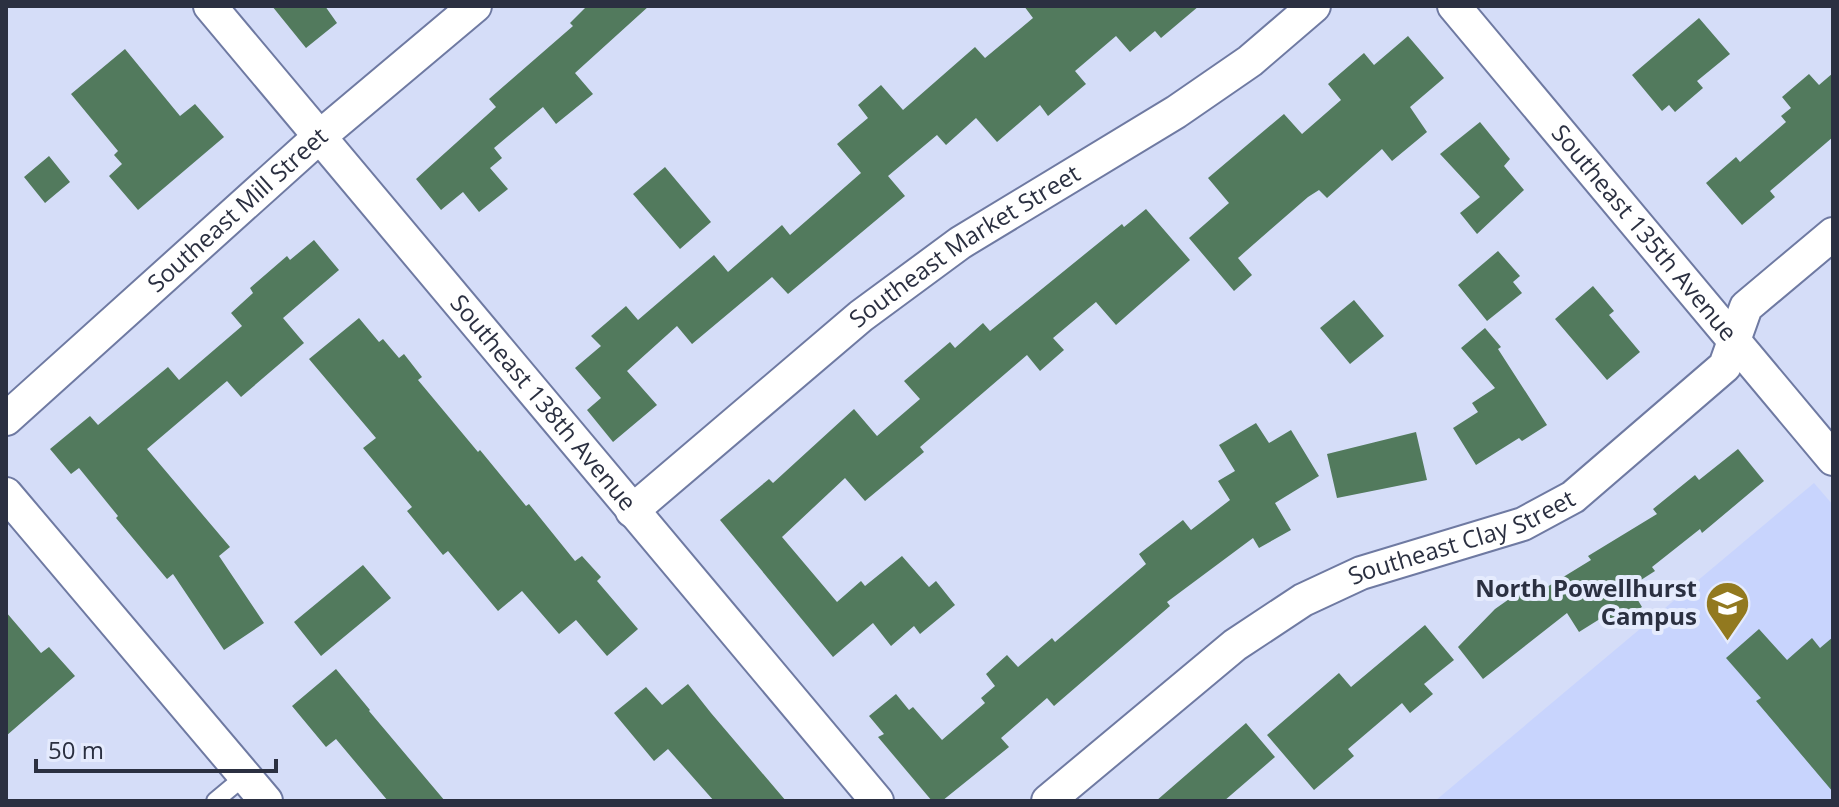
<svg xmlns="http://www.w3.org/2000/svg" width="1839" height="807" font-family="'Open Sans',sans-serif">
  <style>
    .built { fill: #c8d4fd }
    .building { fill: #527a5d }
    .lines { fill: none; stroke-linecap: round; stroke-linejoin: round }
    .lane-casing { stroke: #6f7aa2; stroke-width: 20 }
    .street-casing { stroke: #6f7aa2; stroke-width: 36 }
    .lane { stroke: #fff; stroke-width: 16 }
    .street { stroke: #fff; stroke-width: 32 }
    .labels { text-anchor: middle; stroke-width: 8; stroke-linejoin: round; paint-order: stroke }
    .street-label { font-size: 24px; fill: #2b3041; stroke: #e5ebfd }
    .poi-label { font-size: 24px; font-weight: bold; fill: #2b3041; stroke: #e5ebfd; text-anchor: end }
  </style>
  <rect width="100%" height="100%" fill="#d5ddf8"/>
  <!-- built -->
  <path class="built" d="M 1814,483 L 1833,505 L 1833,801 L 1435,801 Z"/>
  <!-- building -->
  <path class="building" d="M 272,6 L 325,6 L 337,23 L 306,48 Z
    M 587,6 L 649,6 L 575,73 L 593,94 L 556,124 L 543,107 L 494,148 L 502,158 L 490,168 L 508,189 L 479,212 L 463,192 L 441,210 L 416,179 L 496,107 L 489,99 L 573,26 L 570,23 Z
    M 1024,6 L 1199,6 L 1161,38 L 1155,31 L 1130,52 L 1116,36 L 1075,71 L 1086,84 L 1048,116 L 1040,105 L 997,142 L 976,118 L 946,145 L 937,135 L 888,176 L 905,196 L 788,294 L 772,277 L 692,344 L 677,326 L 627,371 L 657,405 L 613,442 L 587,410 L 601,398 L 575,368 L 601,346 L 591,336 L 626,306 L 638,320 L 714,255 L 728,272 L 782,225 L 790,235 L 861,173 L 837,144 L 868,118 L 858,105 L 881,85 L 903,110 L 975,47 L 985,58 L 1033,18 Z
    M 1699,18 L 1730,54 L 1697,81 L 1703,88 L 1675,112 L 1669,105 L 1662,111 L 1632,75 Z
    M 1408,36 L 1444,78 L 1410,107 L 1427,132 L 1392,161 L 1382,149 L 1327,198 L 1319,190 L 1308,197 L 1238,258 L 1252,275 L 1234,291 L 1189,238 L 1229,203 L 1208,178 L 1284,114 L 1302,134 L 1341,100 L 1328,84 L 1364,53 L 1374,65 Z
    M 125,49 L 180,116 L 195,104 L 224,137 L 138,210 L 109,176 L 122,164 L 114,155 L 118,151 L 71,94 Z
    M 1833,73 L 1833,137 L 1770,191 L 1775,197 L 1742,225 L 1706,183 L 1736,157 L 1740,162 L 1786,122 L 1781,116 L 1791,108 L 1782,97 L 1809,74 L 1819,85 Z
    M 1480,122 L 1510,159 L 1504,166 L 1524,190 L 1477,234 L 1460,213 L 1480,197 L 1440,154 Z
    M 49,156 L 70,182 L 45,203 L 24,177 Z
    M 665,167 L 711,222 L 680,249 L 633,194 Z
    M 1146,209 L 1190,260 L 1116,325 L 1096,302 L 1053,338 L 1064,350 L 1040,371 L 1027,355 L 920,447 L 924,452 L 865,501 L 845,478 L 782,537 L 837,602 L 861,581 L 865,586 L 902,556 L 929,587 L 936,581 L 955,605 L 920,634 L 914,626 L 891,646 L 873,623 L 833,657 L 720,520 L 769,479 L 773,483 L 854,409 L 877,436 L 920,399 L 904,381 L 950,342 L 955,348 L 983,323 L 990,331 L 1122,224 L 1124,227 Z
    M 314,240 L 339,270 L 283,318 L 304,343 L 241,397 L 227,381 L 147,449 L 230,547 L 219,556 L 264,623 L 224,650 L 173,574 L 167,579 L 116,518 L 118,516 L 79,468 L 71,474 L 50,449 L 90,416 L 98,425 L 168,367 L 179,380 L 242,326 L 231,313 L 253,293 L 250,288 L 287,256 L 290,260 Z
    M 1498,251 L 1520,276 L 1513,282 L 1522,293 L 1487,321 L 1458,285 Z
    M 1593,286 L 1614,311 L 1609,315 L 1640,352 L 1607,380 L 1555,319 Z
    M 1354,300 L 1384,336 L 1350,364 L 1320,328 Z
    M 359,318 L 379,342 L 383,339 L 399,358 L 404,354 L 422,377 L 418,380 L 478,452 L 480,450 L 526,506 L 529,504 L 575,561 L 582,556 L 601,577 L 597,581 L 638,629 L 607,656 L 576,620 L 559,634 L 522,591 L 498,611 L 448,551 L 443,555 L 407,511 L 412,507 L 363,448 L 376,438 L 309,359 Z
    M 1485,328 L 1501,347 L 1498,349 L 1547,425 L 1522,441 L 1519,438 L 1476,465 L 1453,428 L 1478,412 L 1472,403 L 1495,388 L 1461,348 Z
    M 1256,423 L 1269,443 L 1291,430 L 1319,476 L 1275,503 L 1291,530 L 1259,548 L 1253,538 L 1167,602 L 1170,606 L 1054,706 L 1047,698 L 1001,738 L 1009,747 L 942,801 L 932,801 L 878,737 L 884,734 L 869,716 L 896,694 L 909,710 L 913,707 L 942,740 L 985,703 L 981,698 L 995,686 L 986,674 L 1007,655 L 1018,667 L 1052,638 L 1055,642 L 1146,564 L 1139,554 L 1183,520 L 1191,530 L 1230,500 L 1218,481 L 1235,471 L 1219,445 Z
    M 1416,432 L 1427,480 L 1337,498 L 1327,454 Z
    M 1738,449 L 1764,481 L 1702,533 L 1700,529 L 1652,567 L 1655,571 L 1630,587 L 1642,607 L 1609,627 L 1603,617 L 1579,632 L 1567,613 L 1483,679 L 1458,647 L 1495,609 L 1522,590 L 1529,598 L 1591,560 L 1588,556 L 1657,514 L 1653,509 L 1695,475 L 1699,480 Z
    M 363,565 L 391,598 L 321,656 L 294,622 Z
    M 6,612 L 41,653 L 49,647 L 75,676 L 6,736 Z
    M 1425,625 L 1454,660 L 1424,684 L 1433,694 L 1410,713 L 1402,703 L 1348,749 L 1354,756 L 1314,790 L 1267,735 L 1339,673 L 1351,687 Z
    M 1759,629 L 1787,660 L 1812,638 L 1820,648 L 1833,637 L 1833,792 L 1756,701 L 1761,698 L 1726,658 Z
    M 336,669 L 370,710 L 369,711 L 445,801 L 388,801 L 336,739 L 326,747 L 292,706 Z
    M 688,684 L 711,713 L 786,801 L 714,801 L 668,749 L 654,761 L 614,713 L 646,687 L 662,705 Z
    M 1246,723 L 1275,757 L 1224,801 L 1156,801 Z"/>
  <g class="lines">
    <defs>
      <path id="lane" d="M 215,801 L 245,776"/>
      <g id="street">
        <path id="s1" d="M 210,6 L 877,801"/>
        <path id="s2" d="M 1454,6 L 1833,459"/>
        <path id="s3" d="M 6,419 L 318,138 L 475,6"/>
        <path d="M 6,494 L 266,801"/>
        <path id="s4" d="M 632,511 L 861,316 L 960,243 L 1176,112 L 1250,61 L 1314,6"/>
        <path id="s5" d="M 1048,801 L 1235,645 L 1303,600 L 1361,573 L 1523,524 L 1573,497 L 1725,366 L 1746,307 L 1833,234"/>
      </g>
    </defs>
    <!-- lane casing -->
    <use href="#lane" class="lane-casing"/>
    <!-- street casing -->
    <use href="#street" class="street-casing"/>
    <!-- lane -->
    <use href="#lane" class="lane"/>
    <!-- street -->
    <use href="#street" class="street"/>
  </g>
  <!-- icons -->
  <defs>
    <symbol id="school-pin" viewBox="-11 -11 22 30"><path d="M0 17L-7.5 6A9.5 9.5 0 1 1 7.5 6Z" fill="#92791f" stroke="#e5ebfd"/><path d="M0-5L7-2L0 1L-7-2ZM-4 1L0 2.5L4 1V4Q0 6-4 4Z" fill="#fff"/></symbol>
  </defs>
  <g fill-rule="evenodd">
    <use href="#school-pin" x="1702" y="578" width="51" height="69"/>
  </g>
  <g class="labels">
    <!-- street labels -->
    <g class="street-label">
      <text dy="8" stroke="none"><textPath href="#s3" startOffset="312">Southeast Mill Street</textPath></text>
      <text dy="8" stroke="none"><textPath href="#s2" startOffset="296">Southeast 135th Avenue</textPath></text>
      <text dy="8" stroke="none"><textPath href="#s4" startOffset="426">Southeast Market Street</textPath></text>
      <text dy="8" stroke="none"><textPath href="#s1" startOffset="518">Southeast 138th Avenue</textPath></text>
      <text dy="8" stroke="none"><textPath href="#s5" startOffset="496">Southeast Clay Street</textPath></text>
    </g>
    <!-- poi labels -->
    <g class="poi-label">
      <text x="1697" y="597">North Powellhurst<tspan x="1697" dy="28">Campus</tspan></text>
    </g>
  </g>
  <!-- border -->
  <rect width="1839" height="807" fill="none" stroke="#2b3041" stroke-width="16"/>
  <!-- scale -->
  <path d="M36 759v12h240v-12" fill="none" stroke="#2b3041" stroke-width="4"/>
  <text x="48" y="759" font-size="24" fill="#2b3041" stroke="#e5ebfd" stroke-width="6" paint-order="stroke">50 m</text>
</svg>
